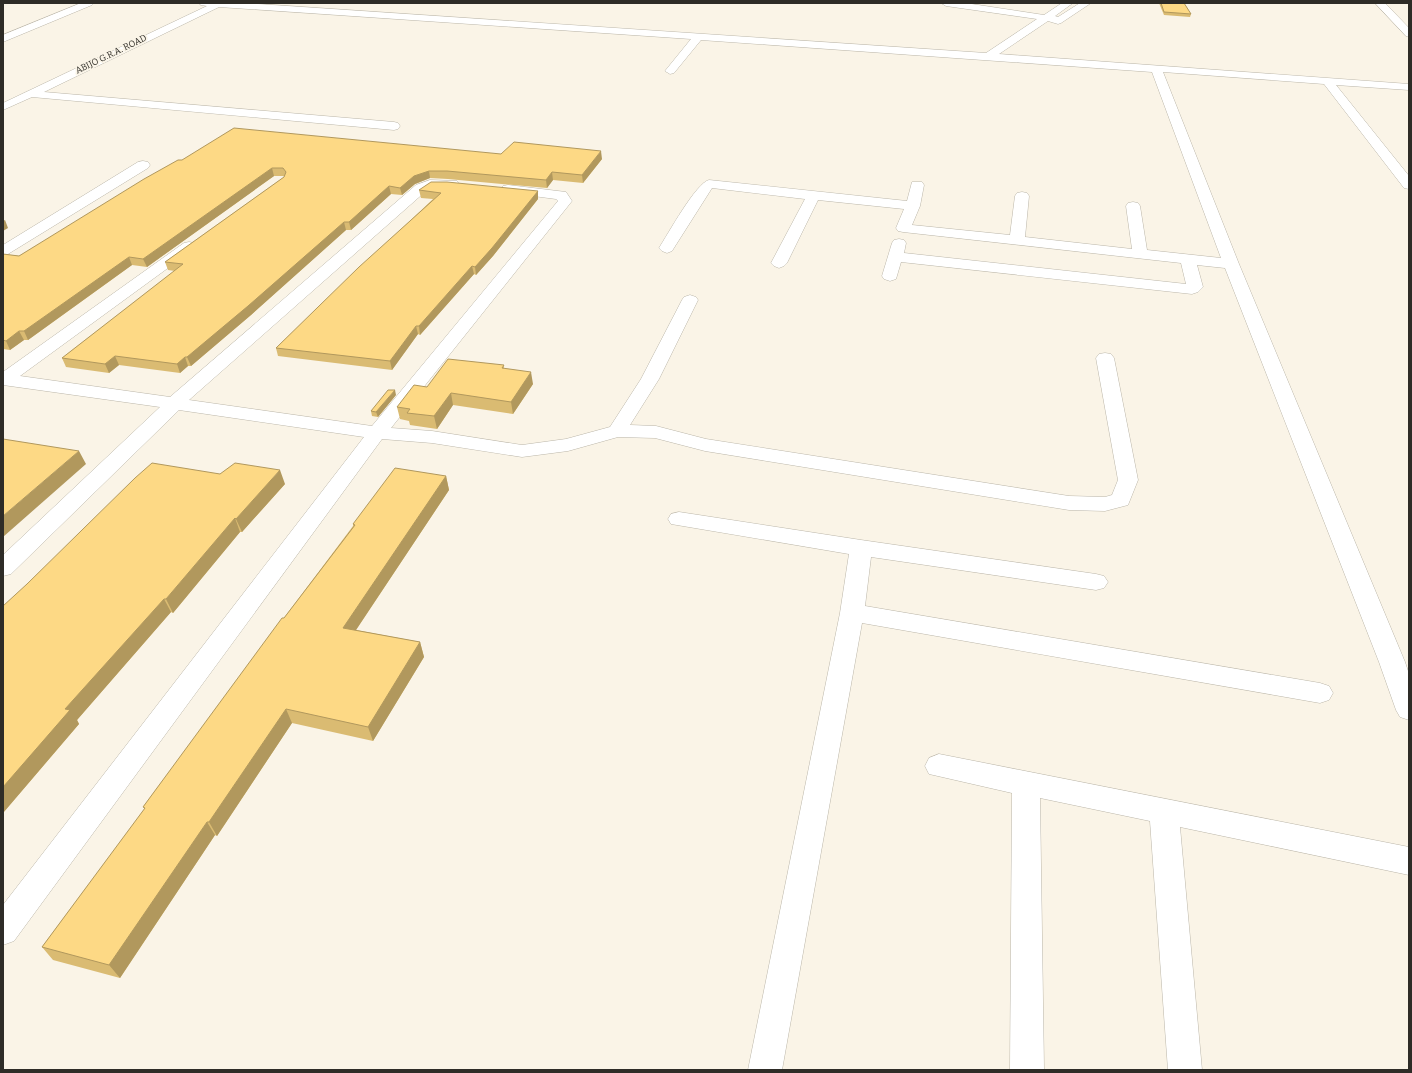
<svg xmlns="http://www.w3.org/2000/svg" width="1412" height="1073" font-family="Bitter,serif">
  <style>
    .lines { fill: none; stroke-linecap: round; stroke-linejoin: round }
    .minor-casing { stroke: #bbb6a9; stroke-width: 1 }
    .minor { fill: #fff; fill-rule: evenodd }
    .wall { fill: #dabb72 }
    .shaded-wall { fill: #b1985d }
    .building { fill: #fdd985; stroke: #b1985d }
    .labels { text-anchor: middle; stroke-width: 3.5; stroke-linejoin: round; paint-order: stroke }
    .far-street-label { font-size: 9px; fill: #2e2c27; stroke: #faf4e7 }
  </style>
  <rect width="100%" height="100%" fill="#faf4e7"/>
  <g class="lines">
    <defs>
      <path id="minor" d="M 81,3 L 94,3 L 92,5 L 3,42 L 3,35 Z
        M 199,3 L 244,3 L 986,53 L 1037,19 L 946,6 L 941,3 L 965,3 L 1044,15 L 1062,3 L 1073,3 L 1055,16 L 1058,17 L 1080,3 L 1091,3 L 1061,23 L 1058,24 L 1048,21 L 999,54 L 1409,84 L 1409,90 L 1336,85 L 1409,176 L 1409,189 L 1404,188 L 1324,84 L 1163,72 L 1239,264 L 1405,662 L 1409,674 L 1409,720 L 1400,717 L 1396,710 L 1379,662 L 1225,268 L 1197,265 L 1203,287 L 1198,292 L 1192,294 L 901,262 L 896,279 L 890,281 L 884,279 L 882,276 L 892,243 L 894,240 L 899,239 L 904,240 L 906,243 L 904,253 L 1186,284 L 1181,263 L 903,232 L 898,231 L 896,228 L 904,209 L 818,200 L 787,263 L 784,266 L 779,268 L 774,266 L 771,263 L 805,199 L 712,188 L 672,251 L 667,253 L 662,251 L 659,248 C 668,234 696,183 709,180 L 907,201 L 912,182 L 922,182 L 924,185 L 920,206 L 912,225 L 1010,235 L 1015,196 L 1017,193 L 1022,192 L 1027,193 L 1029,196 L 1025,237 L 1132,249 L 1126,206 L 1128,203 L 1133,202 L 1138,203 L 1140,206 L 1147,250 L 1221,258 L 1152,72 L 701,40 L 674,73 L 670,74 L 665,71 L 691,39 L 219,7 L 44,92 L 394,122 L 398,123 L 400,126 L 398,129 L 394,130 L 32,97 L 3,110 L 3,103 L 207,6 L 201,5 Z
        M 1375,3 L 1385,3 L 1409,28 L 1409,37 L 1406,36 Z
        M 143,161 L 148,162 L 150,165 L 148,168 L 8,254 L 3,256 L 3,245 L 138,162 Z
        M 430,180 L 457,181 L 459,184 L 457,187 C 446,189 436,186 426,191 L 189,400 L 372,426 L 558,201 L 556,199 L 503,192 L 501,189 L 503,186 L 508,185 L 566,192 L 572,201 L 391,428 L 432,431 L 522,445 L 566,439 L 610,427 L 641,379 L 682,300 L 684,297 L 690,295 L 696,297 L 698,300 L 659,379 L 630,425 L 656,426 L 706,439 L 1069,496 L 1105,497 L 1112,495 L 1118,480 L 1096,358 L 1099,354 L 1105,353 L 1111,354 L 1114,358 L 1138,480 L 1128,505 L 1105,511 L 1069,510 L 705,451 L 655,438 L 618,437 L 568,451 L 522,457 L 432,443 L 382,439 L 14,941 L 3,945 L 3,905 L 364,437 L 179,410 L 11,574 L 3,576 L 3,555 L 160,407 L 3,385 L 3,372 L 184,243 L 189,242 L 194,243 L 196,246 L 194,249 L 20,376 L 170,397 L 416,185 Z
        M 679,512 L 861,540 L 1096,574 L 1104,576 L 1108,582 L 1104,588 L 1096,590 L 871,557 L 865,606 L 1320,683 L 1329,686 L 1333,693 L 1329,700 L 1320,703 L 862,623 L 782,1070 L 748,1070 L 840,613 L 849,554 L 671,524 L 668,519 L 671,514 Z
        M 939,754 L 1409,847 L 1409,875 L 1180,827 L 1202,1070 L 1168,1070 L 1150,821 L 1040,798 L 1044,1070 L 1010,1070 L 1012,793 L 929,774 L 925,766 L 929,758 Z"/>
    </defs>
    <!-- minor casing -->
    <use href="#minor" class="minor-casing"/>
    <!-- minor -->
    <use href="#minor" class="minor"/>
  </g>
  <!-- wall -->
  <path class="wall" d="M 1159,3 L 1184,3 L 1191,14 L 1190,17 L 1164,15 Z
    M 501,154 L 602,159 L 583,183 L 553,180 L 547,188 L 448,179 L 430,178 L 415,184 L 402,195 L 391,194 L 351,230 L 346,230 L 251,315 L 191,366 L 188,366 L 180,373 L 119,365 L 109,373 L 66,367 L 62,358 L 175,271 L 168,270 L 165,262 L 284,177 L 284,176 L 274,176 L 147,267 L 132,265 L 28,340 L 24,340 L 10,350 L 3,349 L 3,254 L 19,256 L 182,160 Z
    M 419,190 L 538,191 L 538,199 L 493,256 L 476,275 L 474,274 L 420,335 L 418,334 L 392,370 L 278,356 L 276,348 L 433,199 L 421,198 Z
    M 504,365 L 504,369 L 533,384 L 513,414 L 453,405 L 437,429 L 410,425 L 409,421 L 400,419 L 397,407 L 427,387 Z
    M 396,395 L 378,417 L 372,416 L 371,411 Z
    M 220,474 L 285,484 L 242,532 L 240,532 L 173,613 L 171,612 L 77,720 L 79,724 L 3,813 L 3,606 Z
    M 446,476 L 449,490 L 356,630 L 420,642 L 424,657 L 373,741 L 292,723 L 217,836 L 215,835 L 120,978 L 53,960 L 42,947 L 145,809 L 143,807 L 284,618 L 353,526 L 353,524 Z"/>
  <!-- shaded-wall -->
  <path class="shaded-wall" d="M 601,151 L 602,159 L 583,183 L 582,175 Z
    M 272,168 L 274,176 L 147,267 L 143,259 Z
    M 429,171 L 430,178 L 415,184 L 402,195 L 400,188 L 414,176 Z
    M 552,172 L 553,180 L 547,188 L 546,180 Z
    M 389,186 L 391,194 L 351,230 L 349,222 Z
    M 538,191 L 538,199 L 493,256 L 476,275 L 475,267 Z
    M 5,220 L 8,228 L 3,231 L 3,221 Z
    M 344,222 L 346,230 L 251,315 L 191,366 L 187,357 Z
    M 129,257 L 132,265 L 28,340 L 24,331 Z
    M 472,266 L 474,274 L 420,335 L 419,326 Z
    M 416,326 L 418,334 L 392,370 L 390,361 Z
    M 19,331 L 24,340 L 10,350 L 6,341 Z
    M 115,356 L 119,365 L 109,373 L 105,364 Z
    M 185,357 L 188,366 L 180,373 L 177,364 Z
    M 531,372 L 533,384 L 513,414 L 511,402 Z
    M 395,390 L 396,395 L 378,417 L 376,412 Z
    M 451,393 L 453,405 L 437,429 L 434,416 Z
    M 79,451 L 86,464 L 3,537 L 3,516 Z
    M 280,470 L 285,484 L 242,532 L 236,519 Z
    M 446,476 L 449,490 L 348,642 L 343,628 Z
    M 235,518 L 240,532 L 173,613 L 166,599 Z
    M 164,599 L 171,612 L 77,720 L 79,724 L 3,813 L 3,787 L 65,709 Z
    M 420,642 L 424,657 L 373,741 L 368,727 Z
    M 286,709 L 292,723 L 217,836 L 209,822 Z
    M 207,822 L 215,835 L 120,978 L 109,965 Z"/>
  <!-- building -->
  <path class="building" d="M 1161,3 L 1184,3 L 1191,14 L 1164,12 Z
    M 234,128 L 501,154 L 514,142 L 601,151 L 582,175 L 552,172 L 546,180 L 447,171 L 429,171 L 414,176 L 400,188 L 389,186 L 349,222 L 344,222 L 248,306 L 187,357 L 185,357 L 177,364 L 115,356 L 105,364 L 62,358 L 183,264 L 165,262 L 284,177 L 286,172 L 283,168 L 272,168 L 143,259 L 129,257 L 24,331 L 19,331 L 6,341 L 3,340 L 3,254 L 19,256 L 144,179 L 178,160 L 182,160 Z
    M 431,182 L 447,182 L 538,191 L 492,248 L 475,267 L 472,266 L 419,326 L 416,326 L 390,361 L 276,348 L 359,267 L 441,193 L 419,190 Z
    M 448,359 L 504,365 L 502,368 L 531,372 L 511,402 L 451,393 L 434,416 L 407,413 L 410,409 L 397,407 L 414,385 L 427,387 Z
    M 388,390 L 395,390 L 376,412 L 371,411 Z
    M 3,439 L 79,451 L 3,516 Z
    M 152,463 L 220,474 L 235,463 L 280,470 L 236,519 L 235,518 L 166,599 L 164,599 L 65,709 L 70,710 L 3,787 L 3,606 L 27,584 L 135,478 Z
    M 395,468 L 446,476 L 343,628 L 420,642 L 368,727 L 286,709 L 209,822 L 207,822 L 109,965 L 42,947 L 145,808 L 143,807 L 282,618 L 284,618 L 355,525 L 353,524 Z"/>
  <g class="labels">
    <!-- far-street labels -->
    <g class="far-street-label">
      <text transform="translate(111 54) rotate(-26)" y="3">ABIJO G.R.A. ROAD</text>
    </g>
  </g>
  <!-- border -->
  <rect width="1412" height="1073" fill="none" stroke="#2e2c27" stroke-width="8"/>
</svg>
